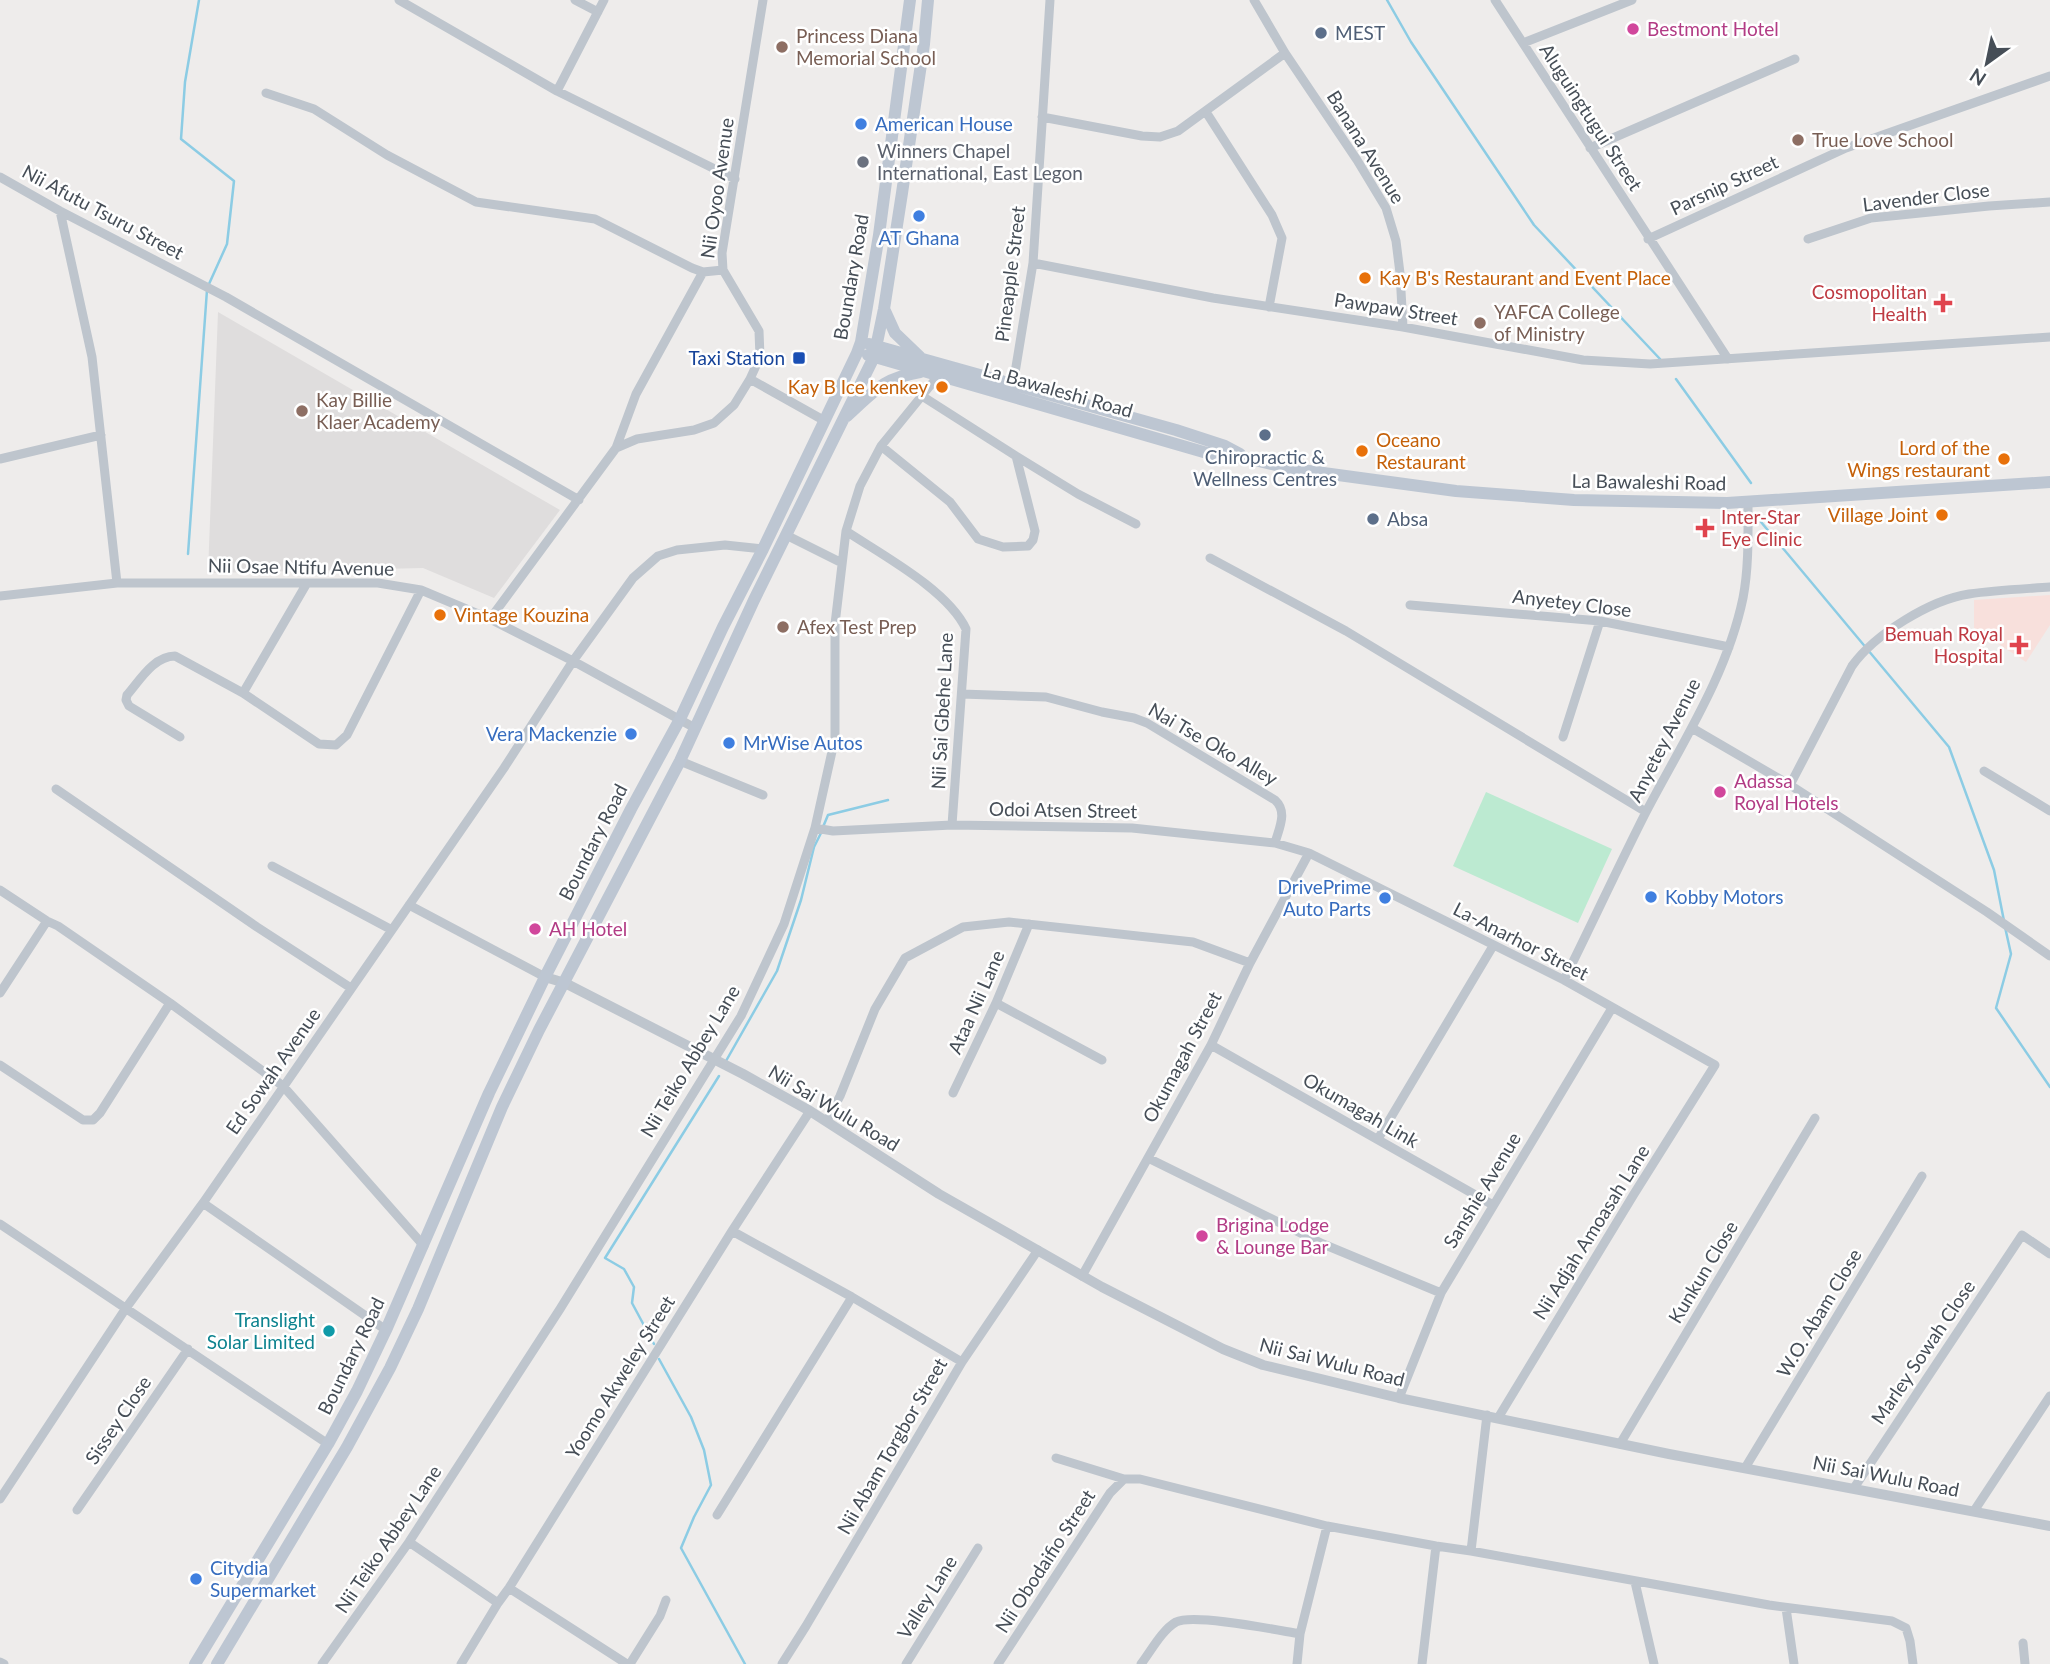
<svg xmlns="http://www.w3.org/2000/svg" width="2050" height="1664" font-family="Lato,sans-serif">
  <style>
    .education { fill: #dfdddd }
    .medical { fill: #f8e0dc }
    .green { fill: #bcead1 }
    .lines { fill: none; stroke-linecap: round; stroke-linejoin: round }
    .stream { stroke: #8ccce4; stroke-width: 2.5 }
    .minor { stroke: #bec5cd; stroke-width: 9 }
    .tertiary { stroke: #bec5cd; stroke-width: 10 }
    .secondary { stroke: #bdc6d2; stroke-width: 12 }
    .hotel-dot { fill: #d1479c; stroke: #fff; stroke-width: 2.5 }
    .service-dot { fill: #5c6f8a; stroke: #fff; stroke-width: 2.5 }
    .education-dot { fill: #8d6e63; stroke: #fff; stroke-width: 2.5 }
    .shop-dot { fill: #3f7fe0; stroke: #fff; stroke-width: 2.5 }
    .worship-dot { fill: #6b7280; stroke: #fff; stroke-width: 2.5 }
    .food-dot { fill: #e8710a; stroke: #fff; stroke-width: 2.5 }
    .health-dot { fill: #e0444e; stroke: #fff; stroke-width: 2.5 }
    .transit-dot { fill: #1a4fb4; stroke: #fff; stroke-width: 2.5 }
    .culture-dot { fill: #0f9aa8; stroke: #fff; stroke-width: 2.5 }
    .labels { text-anchor: middle; stroke-width: 5; stroke-linejoin: round; paint-order: stroke }
    .hotel-label { font-size: 19px; fill: #b23c85; stroke: #fff; text-anchor: start }
    .service-label { font-size: 19px; fill: #4e5e75; stroke: #fff; text-anchor: start }
    .education-label { font-size: 19px; fill: #785e54; stroke: #fff; text-anchor: start }
    .street-label { font-size: 19px; fill: #464e57; stroke: #fff }
    .shop-label { font-size: 19px; fill: #366cbe; stroke: #fff; text-anchor: start }
    .worship-label { font-size: 19px; fill: #5b616d; stroke: #fff; text-anchor: start }
    .food-label { font-size: 19px; fill: #c56008; stroke: #fff; text-anchor: start }
    .health-label { font-size: 19px; fill: #be3a42; stroke: #fff; text-anchor: end }
    .transit-label { font-size: 19px; fill: #164399; stroke: #fff; text-anchor: end }
    .culture-label { font-size: 19px; fill: #0d838f; stroke: #fff; text-anchor: end }
  </style>
  <rect width="100%" height="100%" fill="#eeeceb"/>
  <!-- education -->
  <path class="education" d="M 218,312 L 560,510 L 494,598 L 423,568 L 208,573 Z"/>
  <!-- medical -->
  <path class="medical" d="M 2050,595 L 2050,625 L 2026,662 L 1974,628 L 1974,600 Z"/>
  <!-- green -->
  <path class="green" d="M 1486,792 L 1612,849 L 1578,923 L 1453,866 Z"/>
  <g class="lines">
    <!-- stream -->
    <path class="stream" d="M 199,0 L 185,82 L 181,139 L 234,181 L 227,244 L 209,284
      M 1387,0 L 1411,42 L 1534,225 L 1660,359
      M 1676,379 L 1751,483
      M 1761,522 L 1949,747 L 1994,870 L 2004,921
      M 188,554 L 207,290
      M 823,827 L 828,815 L 888,800
      M 2005,927 L 2011,954 L 1996,1008 L 2050,1087
      M 726,1061 L 777,971 L 801,900 L 814,847 L 821,833
      M 654,1344 L 632,1303 L 634,1287 L 624,1269 L 605,1258 L 719,1076
      M 659,1359 L 691,1417 L 704,1450 L 711,1485 L 694,1517 L 681,1548 L 745,1664"/>
    <!-- minor -->
    <path class="minor" d="M 399,0 L 557,91 L 735,179
      M 575,0 L 598,12
      M 1254,0 L 1285,53 L 1357,160 L 1386,208 L 1396,241 L 1400,273 L 1403,327
      M 1495,0 L 1728,359
      M 1523,43 L 1632,0
      M 557,91 L 604,0
      M 266,93 L 314,109 L 387,155 L 476,202 L 595,219 L 692,268 L 703,272 L 723,270
      M 1206,112 L 1272,215 L 1282,238 L 1269,307
      M 1042,117 L 1142,136 L 1160,137 L 1178,131 L 1285,53
      M 1590,148 L 1795,59
      M 0,177 L 60,211 L 226,297 L 579,500
      M 60,211 L 92,357 L 117,583
      M 1648,239 L 1846,148 L 2050,76
      M 1808,239 L 1871,218 L 1989,206 L 2050,202
      M 1033,263 L 1213,298 L 1403,327 L 1583,360 L 1650,364 L 2050,337
      M 750,379 L 825,421
      M 1013,385 L 1033,263 L 1050,0
      M 881,446 L 950,502 L 978,539 L 1003,547 L 1028,546 L 1033,540 L 1035,531 L 1016,456 L 922,396
      M 616,448 L 637,439 L 694,430 L 714,423 L 734,405 L 750,379 L 760,357 L 759,331 L 723,270 L 722,253 L 763,0
      M 1016,456 L 1078,494 L 1136,524
      M 0,459 L 101,435
      M 846,531 C 882,555 948,590 966,629 L 952,825
      M 786,535 L 842,563
      M 1210,558 L 1346,631 L 1646,812
      M 0,596 L 117,583 L 378,583 L 421,590 L 490,619 L 573,661 L 695,728
      M 1410,605 L 1600,621 L 1729,647
      M 490,619 L 616,448 L 636,394 L 703,272
      M 243,693 L 307,583
      M 962,694 L 1046,697 L 1102,712 L 1134,718 L 1147,723 L 1275,800 C 1288,812 1279,828 1275,843
      M 1692,728 L 1790,785 L 1987,912 L 2050,956
      M 180,737 L 129,706 L 126,700 L 127,695 C 140,680 154,656 175,656 L 243,693 L 319,744 L 336,745 L 347,735 L 421,590
      M 1563,737 L 1600,621
      M 680,761 L 763,795
      M 1984,771 L 2050,811
      M 1790,785 L 1852,666 C 1875,634 1930,600 1969,594 C 1996,590 2023,589 2050,587
      M 56,789 L 257,927 L 351,988
      M 815,828 L 833,831 L 952,825 L 1132,828 L 1275,843 L 1309,853 L 1564,980 L 1715,1065 L 1634,1194 L 1498,1418
      M 272,866 L 392,930
      M 0,890 L 47,921 L 58,926 L 170,1003 L 283,1086 L 424,1246
      M 409,905 L 545,977
      M 1564,980 C 1592,924 1618,867 1646,812 C 1682,743 1727,675 1743,598 C 1749,567 1748,534 1748,502
      M 0,993 L 47,921
      M 996,1003 L 1102,1060
      M 1211,1045 L 1493,1205
      M 0,1065 L 83,1120 L 93,1120 L 100,1113 L 170,1003
      M 953,1093 L 996,1003 L 1029,924
      M 827,1121 L 840,1096 L 875,1009 L 905,958 L 963,927 L 1009,922 L 1193,942 L 1250,963
      M 1378,1139 L 1493,946
      M 1148,1158 L 1323,1244 L 1441,1293
      M 203,1203 L 386,1330
      M 0,1224 L 328,1444
      M 732,1231 L 852,1297 L 962,1362
      M 1082,1276 L 1211,1045 L 1250,963 L 1309,853
      M 1399,1398 L 1441,1293 L 1612,1008
      M 1620,1444 L 1815,1118
      M 1056,1458 L 1124,1479 L 1140,1479 L 1327,1526 L 1436,1546 L 1471,1551 L 1769,1605 L 1892,1621 L 1906,1628 L 1910,1641 L 1913,1664
      M 1745,1468 L 1922,1176
      M 1854,1488 L 2022,1235 L 2050,1254
      M 0,1499 L 126,1308 L 203,1203 L 504,768 L 573,661 L 633,578 L 658,556 L 677,550 L 725,545 L 763,549
      M 77,1510 L 188,1349
      M 1974,1511 L 2050,1396
      M 717,1515 L 852,1297
      M 409,1542 L 498,1603
      M 1471,1551 L 1487,1415
      M 1635,1582 L 1654,1664
      M 509,1588 L 627,1664
      M 1786,1608 L 1794,1664
      M 2023,1643 L 2025,1664
      M 0,1662 L 4,1664
      M 322,1664 L 409,1542 L 560,1309 L 741,1016 L 784,924 L 815,828 L 835,738 L 835,624 L 846,531 L 860,486 L 881,446 L 938,376
      M 461,1664 L 498,1603 L 509,1588 L 732,1231 L 810,1111
      M 630,1664 L 660,1616 L 666,1600
      M 782,1664 L 806,1626 L 962,1362 L 1038,1250
      M 906,1664 L 978,1548
      M 998,1664 L 1110,1493 L 1124,1479
      M 1141,1664 C 1151,1651 1162,1630 1176,1622 C 1194,1613 1276,1630 1300,1634
      M 1297,1664 L 1300,1634 L 1327,1526
      M 1422,1664 L 1436,1546"/>
    <!-- tertiary -->
    <path class="tertiary" d="M 545,977 L 565,983 L 743,1074 L 810,1111 L 939,1194 L 1102,1287 L 1223,1349 L 1263,1365 L 1399,1398 L 1669,1454 L 2050,1526"/>
    <!-- secondary -->
    <path class="secondary" d="M 885,311 L 895,333 L 920,357
      M 869,344 L 1176,430 L 1225,446 L 1240,454
      M 868,355 L 1207,453 L 1250,459 L 1294,469 L 1456,491 L 1574,500 L 1727,503 L 2050,482
      M 847,416 C 875,391 881,379 920,372
      M 195,1664 L 328,1444 L 357,1391 L 386,1330 L 489,1093 L 545,977 L 631,809 L 680,719 L 723,627 L 763,549 L 857,353 L 861,342 L 879,235 L 910,0
      M 217,1664 L 347,1447 L 390,1368 L 418,1309 L 502,1107 L 539,1030 L 680,761 L 754,600 L 874,357 L 884,309 L 902,193 L 924,44 L 928,0"/>
  </g>
  <!-- markers -->
  <g class="hotel-dot">
    <circle cx="1633" cy="29" r="7"/>
    <circle cx="1720" cy="792" r="7"/>
    <circle cx="535" cy="929" r="7"/>
    <circle cx="1202" cy="1236" r="7"/>
  </g>
  <g class="service-dot">
    <circle cx="1321" cy="33" r="7"/>
    <circle cx="1265" cy="435" r="7"/>
    <circle cx="1373" cy="519" r="7"/>
  </g>
  <g class="education-dot">
    <circle cx="782" cy="47" r="7"/>
    <circle cx="1798" cy="140" r="7"/>
    <circle cx="1480" cy="323" r="7"/>
    <circle cx="302" cy="411" r="7"/>
    <circle cx="783" cy="627" r="7"/>
  </g>
  <g class="shop-dot">
    <circle cx="861" cy="124" r="7"/>
    <circle cx="919" cy="216" r="7"/>
    <circle cx="631" cy="734" r="7"/>
    <circle cx="729" cy="743" r="7"/>
    <circle cx="1651" cy="897" r="7"/>
    <circle cx="1385" cy="898" r="7"/>
    <circle cx="196" cy="1579" r="7"/>
  </g>
  <circle class="worship-dot" cx="863" cy="162" r="7"/>
  <g class="food-dot">
    <circle cx="1365" cy="278" r="7"/>
    <circle cx="942" cy="387" r="7"/>
    <circle cx="1362" cy="451" r="7"/>
    <circle cx="2004" cy="459" r="7"/>
    <circle cx="1942" cy="515" r="7"/>
    <circle cx="440" cy="615" r="7"/>
  </g>
  <g class="health-dot">
    <path d="M1939.5 292.5h7v7h7v7h-7v7h-7v-7h-7v-7h7z"/>
    <path d="M1701.5 517.5h7v7h7v7h-7v7h-7v-7h-7v-7h7z"/>
    <path d="M2015.5 634.5h7v7h7v7h-7v7h-7v-7h-7v-7h7z"/>
  </g>
  <rect class="transit-dot" x="792" y="351" width="14" height="14" rx="3.5"/>
  <circle class="culture-dot" cx="329" cy="1331" r="7"/>
  <g class="labels">
    <!-- hotel labels -->
    <g class="hotel-label">
      <text x="1647" y="36">Bestmont Hotel</text>
      <text x="1734" y="788">Adassa<tspan x="1734" dy="22">Royal Hotels</tspan></text>
      <text x="549" y="936">AH Hotel</text>
      <text x="1216" y="1232">Brigina Lodge<tspan x="1216" dy="22">&amp; Lounge Bar</tspan></text>
    </g>
    <!-- service labels -->
    <g class="service-label">
      <text x="1335" y="40">MEST</text>
      <text x="1265" y="464" text-anchor="middle">Chiropractic &amp;<tspan x="1265" dy="22">Wellness Centres</tspan></text>
      <text x="1387" y="526">Absa</text>
    </g>
    <!-- education labels -->
    <g class="education-label">
      <text x="796" y="43">Princess Diana<tspan x="796" dy="22">Memorial School</tspan></text>
      <text x="1812" y="147">True Love School</text>
      <text x="1494" y="319">YAFCA College<tspan x="1494" dy="22">of Ministry</tspan></text>
      <text x="316" y="407">Kay Billie<tspan x="316" dy="22">Klaer Academy</tspan></text>
      <text x="797" y="634">Afex Test Prep</text>
    </g>
    <!-- street labels -->
    <g class="street-label">
      <text transform="translate(1591 117) rotate(57)" y="7">Aluguingtugui Street</text>
      <text transform="translate(1366 147) rotate(58)" y="7">Banana Avenue</text>
      <text transform="translate(1724 185) rotate(-25)" y="7">Parsnip Street</text>
      <text transform="translate(717 188) rotate(-82)" y="7">Nii Oyoo Avenue</text>
      <text transform="translate(1926 197) rotate(-7)" y="7">Lavender Close</text>
      <text transform="translate(103 212) rotate(28)" y="7">Nii Afutu Tsuru Street</text>
      <text transform="translate(1010 274) rotate(-83)" y="7">Pineapple Street</text>
      <text transform="translate(851 277) rotate(-80)" y="7">Boundary Road</text>
      <text transform="translate(1396 309) rotate(9)" y="7">Pawpaw Street</text>
      <text transform="translate(1058 390) rotate(16)" y="7">La Bawaleshi Road</text>
      <text transform="translate(1649 482) rotate(1)" y="7">La Bawaleshi Road</text>
      <text transform="translate(301 567) rotate(1)" y="7">Nii Osae Ntifu Avenue</text>
      <text transform="translate(1572 603) rotate(7)" y="7">Anyetey Close</text>
      <text transform="translate(942 711) rotate(-87)" y="7">Nii Sai Gbehe Lane</text>
      <text transform="translate(1664 740) rotate(-63)" y="7">Anyetey Avenue</text>
      <text transform="translate(1213 744) rotate(30)" y="7">Nai Tse Oko Alley</text>
      <text transform="translate(1063 810) rotate(1)" y="7">Odoi Atsen Street</text>
      <text transform="translate(593 842) rotate(-63)" y="7">Boundary Road</text>
      <text transform="translate(1521 941) rotate(27)" y="7">La-Anarhor Street</text>
      <text transform="translate(976 1002) rotate(-66)" y="7">Ataa Nii Lane</text>
      <text transform="translate(1182 1057) rotate(-62)" y="7">Okumagah Street</text>
      <text transform="translate(690 1061) rotate(-59)" y="7">Nii Teiko Abbey Lane</text>
      <text transform="translate(273 1071) rotate(-55)" y="7">Ed Sowah Avenue</text>
      <text transform="translate(834 1108) rotate(31)" y="7">Nii Sai Wulu Road</text>
      <text transform="translate(1361 1110) rotate(30)" y="7">Okumagah Link</text>
      <text transform="translate(1482 1190) rotate(-59)" y="7">Sanshie Avenue</text>
      <text transform="translate(1591 1232) rotate(-58)" y="7">Nii Adjah Amoasah Lane</text>
      <text transform="translate(1703 1272) rotate(-59)" y="7">Kunkun Close</text>
      <text transform="translate(1819 1313) rotate(-59)" y="7">W.O. Abam Close</text>
      <text transform="translate(1923 1352) rotate(-56)" y="7">Marley Sowah Close</text>
      <text transform="translate(351 1356) rotate(-64)" y="7">Boundary Road</text>
      <text transform="translate(1332 1362) rotate(14)" y="7">Nii Sai Wulu Road</text>
      <text transform="translate(620 1377) rotate(-58)" y="7">Yoomo Akweley Street</text>
      <text transform="translate(118 1420) rotate(-56)" y="7">Sissey Close</text>
      <text transform="translate(892 1446) rotate(-60)" y="7">Nii Abam Torgbor Street</text>
      <text transform="translate(1886 1476) rotate(11)" y="7">Nii Sai Wulu Road</text>
      <text transform="translate(388 1539) rotate(-56)" y="7">Nii Teiko Abbey Lane</text>
      <text transform="translate(1045 1561) rotate(-57)" y="7">Nii Obodaifio Street</text>
      <text transform="translate(927 1597) rotate(-58)" y="7">Valley Lane</text>
    </g>
    <!-- shop labels -->
    <g class="shop-label">
      <text x="875" y="131">American House</text>
      <text x="919" y="245" text-anchor="middle">AT Ghana</text>
      <text x="617" y="741" text-anchor="end">Vera Mackenzie</text>
      <text x="743" y="750">MrWise Autos</text>
      <text x="1371" y="894" text-anchor="end">DrivePrime<tspan x="1371" dy="22">Auto Parts</tspan></text>
      <text x="1665" y="904">Kobby Motors</text>
      <text x="210" y="1575">Citydia<tspan x="210" dy="22">Supermarket</tspan></text>
    </g>
    <!-- worship labels -->
    <g class="worship-label">
      <text x="877" y="158">Winners Chapel<tspan x="877" dy="22">International, East Legon</tspan></text>
    </g>
    <!-- food labels -->
    <g class="food-label">
      <text x="1379" y="285">Kay B's Restaurant and Event Place</text>
      <text x="928" y="394" text-anchor="end">Kay B Ice kenkey</text>
      <text x="1376" y="447">Oceano<tspan x="1376" dy="22">Restaurant</tspan></text>
      <text x="1990" y="455" text-anchor="end">Lord of the<tspan x="1990" dy="22">Wings restaurant</tspan></text>
      <text x="1928" y="522" text-anchor="end">Village Joint</text>
      <text x="454" y="622">Vintage Kouzina</text>
    </g>
    <!-- health labels -->
    <g class="health-label">
      <text x="1927" y="299">Cosmopolitan<tspan x="1927" dy="22">Health</tspan></text>
      <text x="1721" y="524" text-anchor="start">Inter-Star<tspan x="1721" dy="22">Eye Clinic</tspan></text>
      <text x="2003" y="641">Bemuah Royal<tspan x="2003" dy="22">Hospital</tspan></text>
    </g>
    <!-- transit labels -->
    <g class="transit-label">
      <text x="785" y="365">Taxi Station</text>
    </g>
    <!-- culture labels -->
    <g class="culture-label">
      <text x="315" y="1327">Translight<tspan x="315" dy="22">Solar Limited</tspan></text>
    </g>
  </g>
  <!-- north arrow -->
  <g transform="translate(1987 63) rotate(213)" stroke="#ffffff" stroke-width="5" paint-order="stroke">
  <path d="M0-5L12 26L0 18L-12 26Z" fill="#464e57"/>
  <text y="-10" font-size="19" font-weight="bold" text-anchor="middle" fill="#464e57">N</text>
  </g>
</svg>
